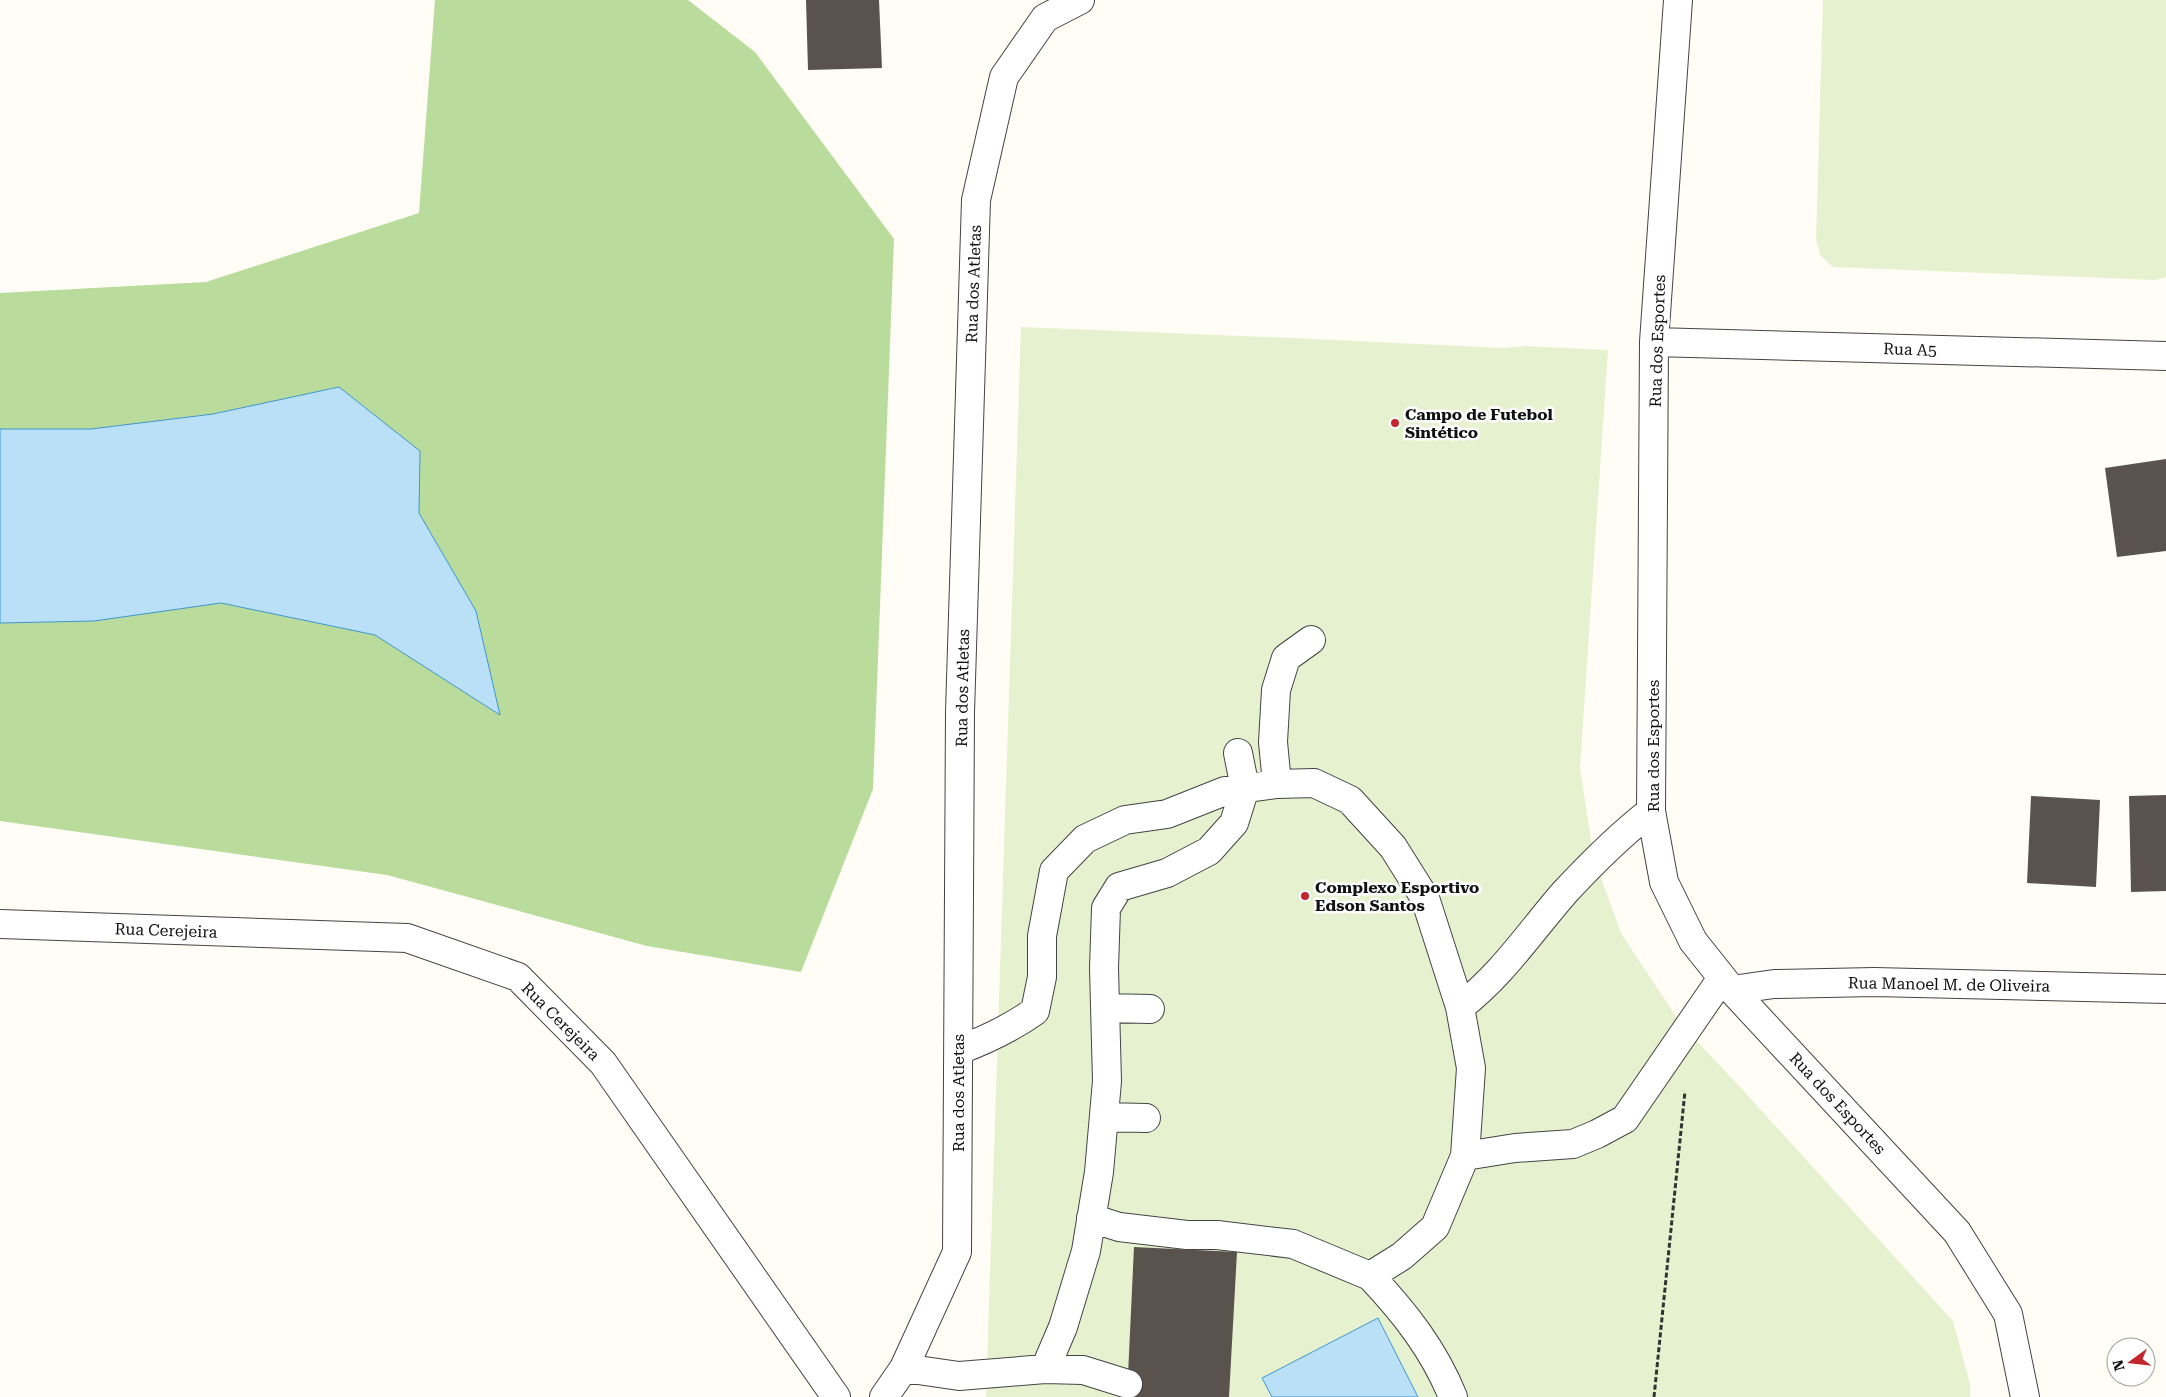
<svg xmlns="http://www.w3.org/2000/svg" width="2166" height="1397" font-family="'Roboto Serif',serif">
  <style>
    .forest { fill: #b9dc9c }
    .pitch { fill: #e6f2cf }
    .water { fill: #b9e0f7; stroke: #3f96cf }
    .building { fill: #5a524d }
    .lines { fill: none; stroke-linecap: round; stroke-linejoin: round }
    .minor-casing { stroke: #444; stroke-width: 30 }
    .path { stroke: #333; stroke-width: 3; stroke-dasharray: 5 2.5; stroke-linecap: butt }
    .minor { stroke: #fff; stroke-width: 28 }
    .poi-dot { fill: #c4262e; stroke: #fff; stroke-width: 2 }
    .labels { text-anchor: middle; stroke-width: 5; stroke-linejoin: round; paint-order: stroke }
    .street-label { font-size: 16px; fill: #111; stroke: #fff }
    .poi-label { font-size: 16px; font-weight: bold; fill: #111; stroke: #fff; text-anchor: start }
  </style>
  <rect width="100%" height="100%" fill="#fffdf5"/>
  <!-- forest -->
  <path class="forest" d="M 435,0 L 688,0 L 755,52 L 894,239 L 873,789 L 801,972 L 647,946 L 387,875 L 0,821 L 0,293 L 206,282 L 419,213 Z"/>
  <!-- pitch -->
  <path class="pitch" d="M 1823,0 L 2166,0 L 2166,277 L 2155,280 L 1833,267 L 1820,255 L 1816,239 Z
    M 1021,327 L 1293,338 L 1503,348 L 1526,346 L 1608,350 L 1580,768 L 1594,859 L 1621,933 L 1681,1024 L 1740,1087 L 1953,1321 L 1970,1384 L 1970,1397 L 986,1397 Z"/>
  <!-- water -->
  <path class="water" d="M 339,387 L 420,451 L 419,513 L 476,611 L 500,715 L 375,635 L 221,603 L 94,621 L 0,623 L 0,429 L 91,429 L 213,414 Z
    M 1378,1318 L 1418,1397 L 1272,1397 L 1262,1378 Z"/>
  <!-- building -->
  <path class="building" d="M 806,0 L 879,0 L 882,68 L 808,70 Z
    M 2166,459 L 2166,551 L 2117,557 L 2105,468 Z
    M 2166,795 L 2166,891 L 2131,892 L 2129,796 Z
    M 2031,796 L 2100,800 L 2096,887 L 2027,883 Z
    M 1134,1247 L 1237,1252 L 1229,1397 L 1127,1397 Z"/>
  <g class="lines">
    <defs>
      <path id="minor" d="M 1678,0 L 1654,342 L 1651,811 L 1664,882 L 1693,941 L 1732,990 L 1957,1232 L 2008,1314 L 2025,1397
        M 1654,342 L 2166,356
        M 1277,784 L 1273,742 L 1276,690 L 1286,658 L 1311,640
        M 0,924 L 407,938 L 518,977 L 603,1063 L 836,1397
        M 1732,990 L 1774,984 L 1874,982 L 2166,989
        M 1106,1008 L 1150,1009
        M 959,1050 C 986,1040 1011,1028 1035,1011 L 1042,977 L 1042,936 L 1054,871 L 1085,839 L 1125,820 L 1167,814 L 1225,791 L 1277,784 L 1314,783 L 1350,800 L 1393,847 L 1425,898 L 1460,1007
        M 1105,1117 L 1146,1118
        M 1465,1156 L 1471,1068 L 1460,1007 C 1503,974 1530,932 1565,892 C 1592,863 1620,835 1651,811
        M 1091,1218 L 1119,1227 L 1187,1235 L 1217,1235 L 1293,1244 L 1370,1276
        M 904,1368 L 959,1376 L 1045,1369 L 1083,1370 L 1128,1384
        M 1045,1369 L 1063,1327 L 1086,1251 L 1099,1172 L 1107,1081 L 1104,968 L 1106,908 L 1119,887 L 1167,873 L 1209,851 L 1234,823 L 1245,788 L 1238,753
        M 884,1397 L 904,1368 L 957,1252 L 960,712 L 976,200 L 1004,77 L 1045,18 L 1080,0
        M 1453,1397 C 1434,1350 1405,1313 1370,1276 L 1402,1256 L 1435,1227 L 1465,1156 L 1515,1148 L 1573,1144 L 1597,1134 L 1625,1119 L 1722,978"/>
    </defs>
    <!-- minor casing -->
    <use href="#minor" class="minor-casing"/>
    <!-- path -->
    <path class="path" d="M 1654,1397 L 1685,1091"/>
    <!-- minor -->
    <use href="#minor" class="minor"/>
  </g>
  <!-- markers -->
  <g class="poi-dot">
    <circle cx="1395" cy="423" r="5"/>
    <circle cx="1305" cy="896" r="5"/>
  </g>
  <g class="labels">
    <!-- street labels -->
    <g class="street-label">
      <text transform="translate(973 284) rotate(-88)" y="6">Rua dos Atletas</text>
      <text transform="translate(1657 341) rotate(-88)" y="6">Rua dos Esportes</text>
      <text transform="translate(1910 349) rotate(2)" y="6">Rua A5</text>
      <text transform="translate(962 688) rotate(-89)" y="6">Rua dos Atletas</text>
      <text transform="translate(1653 746) rotate(-90)" y="6">Rua dos Esportes</text>
      <text transform="translate(166 930) rotate(2)" y="6">Rua Cerejeira</text>
      <text transform="translate(1949 984) rotate(1)" y="6">Rua Manoel M. de Oliveira</text>
      <text transform="translate(561 1021) rotate(45)" y="6">Rua Cerejeira</text>
      <text transform="translate(958 1093) rotate(-90)" y="6">Rua dos Atletas</text>
      <text transform="translate(1838 1103) rotate(47)" y="6">Rua dos Esportes</text>
    </g>
    <!-- poi labels -->
    <g class="poi-label">
      <text x="1405" y="420">Campo de Futebol<tspan x="1405" dy="18">Sintético</tspan></text>
      <text x="1315" y="893">Complexo Esportivo<tspan x="1315" dy="18">Edson Santos</tspan></text>
    </g>
  </g>
  <!-- north arrow -->
  <g transform="translate(2131 1362) rotate(255)"><circle r="24" fill="#ffffff" stroke="#a0a0a0"/>
  <path d="M0-4L9 19L0 12L-9 19Z" fill="#c4262e"/>
  <text y="-8" font-size="14" font-weight="bold" text-anchor="middle" fill="#111111">N</text>
  </g>
</svg>
